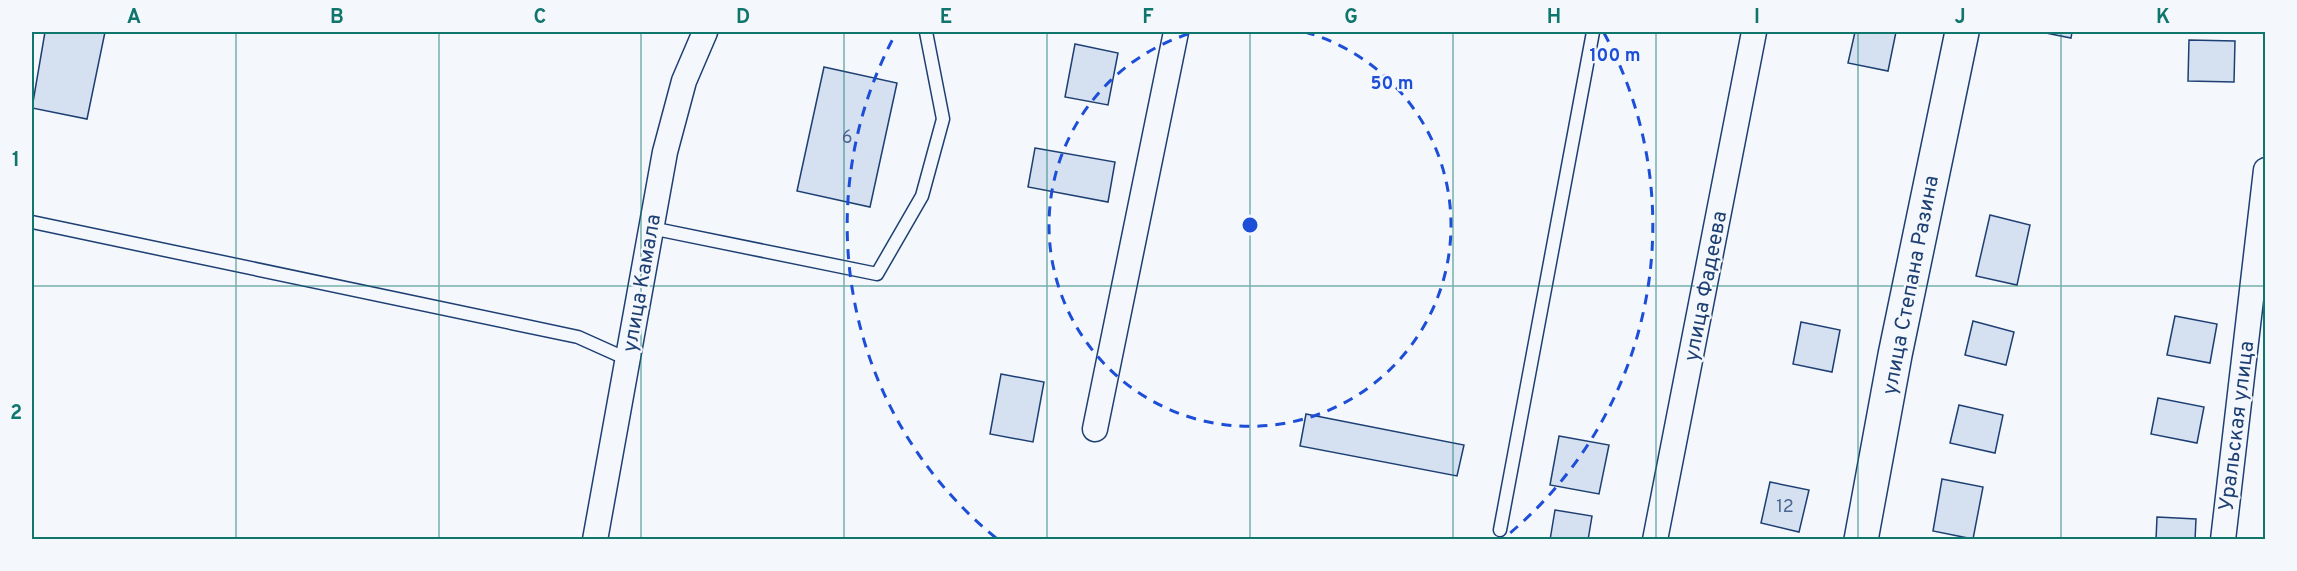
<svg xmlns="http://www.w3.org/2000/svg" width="2297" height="571" font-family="Overpass,sans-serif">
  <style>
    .building { fill: #d5e0f0; stroke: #1d3f73; stroke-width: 1.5 }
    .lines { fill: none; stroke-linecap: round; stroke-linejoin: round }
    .lane-casing { stroke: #1d3f73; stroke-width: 15 }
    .street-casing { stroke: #1d3f73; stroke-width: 27 }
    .secondary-casing { stroke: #1d3f73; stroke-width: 36 }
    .lane { stroke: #f4f7fb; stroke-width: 12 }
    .street { stroke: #f4f7fb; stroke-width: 24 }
    .secondary { stroke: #f4f7fb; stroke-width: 33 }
    .grid { fill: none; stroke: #0f766e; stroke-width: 1.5; stroke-opacity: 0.55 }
    .ring { fill: none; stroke: #1d4ed8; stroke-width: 3; stroke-dasharray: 10 8 }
    .labels { text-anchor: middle; stroke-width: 4.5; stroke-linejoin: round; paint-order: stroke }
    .number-label { font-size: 18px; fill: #4b6792 }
    .street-label { font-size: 21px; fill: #1d3f73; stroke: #f4f7fb }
    .centre { fill: #1d4ed8; stroke: #f4f7fb; stroke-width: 3 }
    .ring-label { font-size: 18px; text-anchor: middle; font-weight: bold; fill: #1d4ed8; stroke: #f4f7fb; stroke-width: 4.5; stroke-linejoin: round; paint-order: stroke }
    .neatline { fill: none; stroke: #0f766e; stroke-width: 2 }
    .grid-label { font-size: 20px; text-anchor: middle; font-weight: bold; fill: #0f766e }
  </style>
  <rect width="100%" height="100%" fill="#f4f7fb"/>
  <!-- building -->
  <path class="building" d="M 45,32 L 105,32 L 87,119 L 32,108 Z
    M 1855,32 L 1896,32 L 1888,71 L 1848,63 Z
    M 2041,32 L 2072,32 L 2071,38 Z
    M 2189,40 L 2235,41 L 2234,82 L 2188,81 Z
    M 1075,44 L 1118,53 L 1108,105 L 1065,97 Z
    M 824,67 L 897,83 L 870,207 L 797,191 Z
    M 1035,148 L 1115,162 L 1108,202 L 1028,187 Z
    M 1990,215 L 2030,225 L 2017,285 L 1976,276 Z
    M 2175,316 L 2217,324 L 2210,363 L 2167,355 Z
    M 1973,321 L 2014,332 L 2006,365 L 1965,355 Z
    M 1801,322 L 1840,330 L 1832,372 L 1793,364 Z
    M 1001,374 L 1044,382 L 1033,442 L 990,434 Z
    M 2158,398 L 2204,407 L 2197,443 L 2151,434 Z
    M 1959,405 L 2003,415 L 1995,453 L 1950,443 Z
    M 1306,414 L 1464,445 L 1457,476 L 1300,446 Z
    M 1559,436 L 1609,445 L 1599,494 L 1550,485 Z
    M 1942,479 L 1983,487 L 1973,539 L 1933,531 Z
    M 1770,482 L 1809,490 L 1799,532 L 1761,523 Z
    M 1555,510 L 1592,516 L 1588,540 L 1550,540 Z
    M 2157,517 L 2196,519 L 2195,540 L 2156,540 Z"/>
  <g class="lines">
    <defs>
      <path id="lane" d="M 32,222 L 578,337 L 627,359
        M 651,228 L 877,274 L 922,196 L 943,119 L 926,32
        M 1500,530 L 1593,32"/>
      <path id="street" d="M 1095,429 L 1176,32
        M 595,540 L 665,152 L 684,81 L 705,32
        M 1655,540 L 1754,32
        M 2223,540 L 2266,170"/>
      <path id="secondary" d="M 1861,540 L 1895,355 L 1962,32"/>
    </defs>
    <!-- lane casing -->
    <use href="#lane" class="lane-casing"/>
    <!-- street casing -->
    <use href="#street" class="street-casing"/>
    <!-- secondary casing -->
    <use href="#secondary" class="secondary-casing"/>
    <!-- lane -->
    <use href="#lane" class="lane"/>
    <!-- street -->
    <use href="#street" class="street"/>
    <!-- secondary -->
    <use href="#secondary" class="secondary"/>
  </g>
  <!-- grid -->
  <path class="grid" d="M 236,32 L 236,540M 439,32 L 439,540M 641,32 L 641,540M 844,32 L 844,540M 1047,32 L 1047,540M 1250,32 L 1250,540M 1453,32 L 1453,540M 1656,32 L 1656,540M 1858,32 L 1858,540M 2061,32 L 2061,540M 32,286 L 2266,286"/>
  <!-- distance rings -->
  <g class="ring">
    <path d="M1305 32A201 201 0 1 1 1195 32"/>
    <path d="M996 538A403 403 0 0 1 896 33M1604 33A403 403 0 0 1 1504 538"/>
  </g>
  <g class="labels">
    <!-- number labels -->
    <g class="number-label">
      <text x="847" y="143">6</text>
      <text x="1785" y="512">12</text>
    </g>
    <!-- street labels -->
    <g class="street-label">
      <text transform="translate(641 283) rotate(-80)" y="7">улица Камала</text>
      <text transform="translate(1910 285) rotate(-79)" y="7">улица Степана Разина</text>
      <text transform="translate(1705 286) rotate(-79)" y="7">улица Фадеева</text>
      <text transform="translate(2236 426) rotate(-83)" y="7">Уральская улица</text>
    </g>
  </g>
  <circle cx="1250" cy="225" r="9" class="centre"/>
  <g class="ring-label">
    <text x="1615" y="61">100 m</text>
    <text x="1392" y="89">50 m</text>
  </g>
  <!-- border -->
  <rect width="2297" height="571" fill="none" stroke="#f4f7fb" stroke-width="66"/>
  <rect x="33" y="33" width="2231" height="505" class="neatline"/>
  <g class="grid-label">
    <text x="134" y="23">A</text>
    <text x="337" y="23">B</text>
    <text x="540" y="23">C</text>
    <text x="743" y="23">D</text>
    <text x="946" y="23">E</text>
    <text x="1148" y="23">F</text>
    <text x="1351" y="23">G</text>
    <text x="1554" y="23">H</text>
    <text x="1757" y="23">I</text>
    <text x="1960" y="23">J</text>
    <text x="2163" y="23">K</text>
    <text x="16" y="166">1</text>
    <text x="16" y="419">2</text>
  </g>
</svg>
